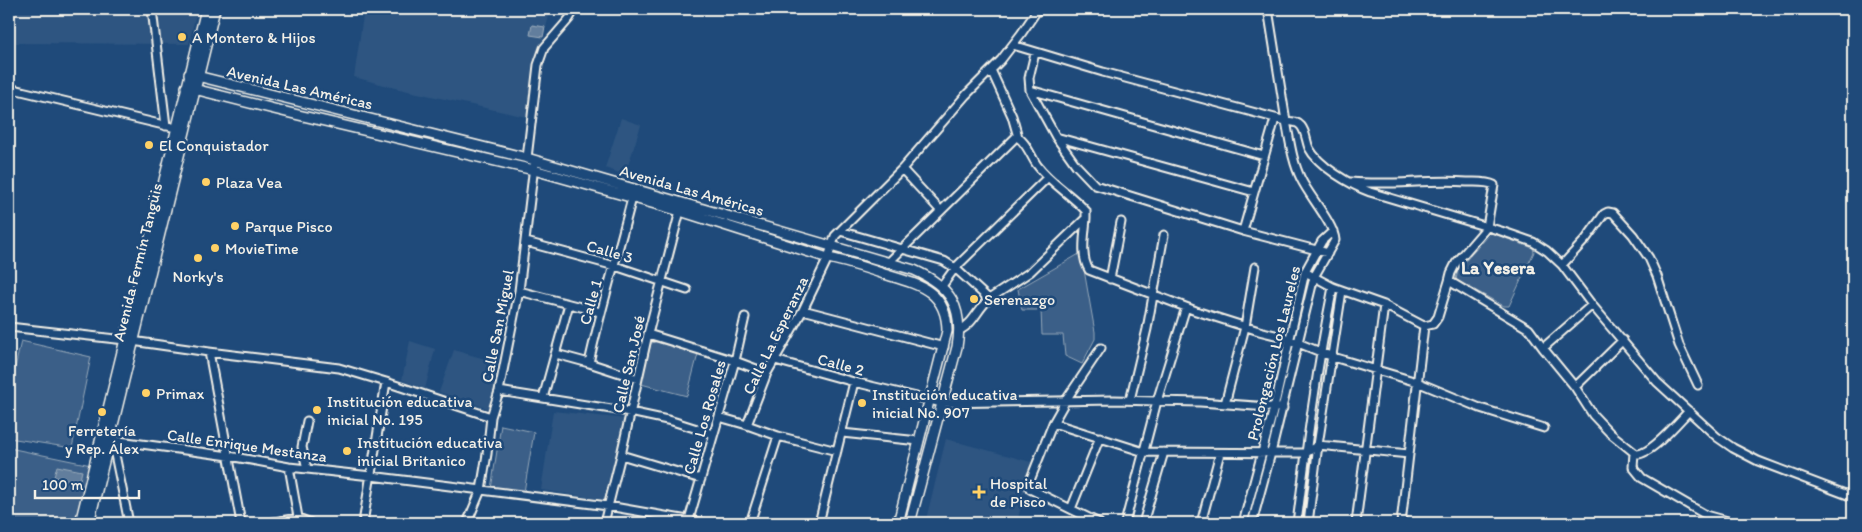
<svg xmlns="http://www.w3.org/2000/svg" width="1862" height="532" font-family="Itim,sans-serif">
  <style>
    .built { fill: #2d5581 }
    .green { fill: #3a5f88; stroke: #97a8b8 }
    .water { fill: #627e9d; stroke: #9cacbb }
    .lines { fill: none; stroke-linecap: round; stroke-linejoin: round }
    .minor-casing { stroke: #f4f1e8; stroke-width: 11 }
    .major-casing { stroke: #f4f1e8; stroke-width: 12 }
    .minor { stroke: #1f4a7a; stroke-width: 7 }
    .major { stroke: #1f4a7a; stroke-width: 9 }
    .poi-dot { fill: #ffd166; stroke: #1f4a7a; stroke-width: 2 }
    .labels { text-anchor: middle; stroke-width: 5; stroke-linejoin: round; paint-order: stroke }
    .poi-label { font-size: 16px; fill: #f4f1e8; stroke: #1f4a7a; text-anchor: start }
    .street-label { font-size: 16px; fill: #f4f1e8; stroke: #1f4a7a }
    .neighbourhood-label { font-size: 18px; font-weight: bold; fill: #f4f1e8; stroke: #1f4a7a }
  </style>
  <rect width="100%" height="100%" fill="#1f4a7a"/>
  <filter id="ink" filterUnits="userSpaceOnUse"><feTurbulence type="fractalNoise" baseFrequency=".02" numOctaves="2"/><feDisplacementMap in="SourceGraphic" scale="10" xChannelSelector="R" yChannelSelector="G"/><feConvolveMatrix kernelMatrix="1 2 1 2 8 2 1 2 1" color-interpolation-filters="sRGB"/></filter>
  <g filter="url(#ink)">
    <!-- built -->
    <path class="built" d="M 9,9 L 197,9 L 189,44 L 9,43 Z
      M 364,9 L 544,9 L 549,16 L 540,51 L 531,118 L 399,89 L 354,77 Z
      M 621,118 L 641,125 L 625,175 L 605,168 Z
      M 410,341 L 435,349 L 425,389 L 402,380 Z
      M 454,350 L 499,363 L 496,369 L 502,372 L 492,410 L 439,392 Z
      M 553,411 L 626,419 L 605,500 L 541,490 Z
      M 946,439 L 1031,462 L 1017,523 L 925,523 Z"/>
    <!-- green -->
    <path class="green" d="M 1491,233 L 1533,248 L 1534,252 L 1509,306 L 1504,306 L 1456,280 L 1458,269 Z
      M 1081,253 L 1095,332 L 1095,339 L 1082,364 L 1065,356 L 1063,335 L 1042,335 L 1041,310 L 1022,310 L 1018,289 Z
      M 21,341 L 91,357 L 72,448 L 9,438 L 9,395 Z
      M 656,342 L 698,354 L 687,396 L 641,384 L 651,343 Z
      M 501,425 L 534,432 L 524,492 L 491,489 Z
      M 9,448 L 91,465 L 77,523 L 9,523 Z"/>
    <!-- water -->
    <path class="water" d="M 532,25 L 545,27 L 543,37 L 530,35 Z
      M 57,466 L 82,471 L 79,483 L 54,477 Z"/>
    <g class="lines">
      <defs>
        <path id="minor" d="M 152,9 L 166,126
          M 1268,9 L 1286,121 C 1292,122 1297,121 1301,126 C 1306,132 1306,141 1309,148 C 1318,166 1351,185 1370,192 L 1501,231 L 1533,242 L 1547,251 L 1562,265 L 1592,305 L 1657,382 L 1717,437 L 1733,448 L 1758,461 L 1853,497
          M 1013,45 L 1103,72 L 1286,121 C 1290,141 1292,161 1301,179 C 1309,196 1334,224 1335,240 L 1314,277 L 1271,453 L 1252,523
          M 1035,53 L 1029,78 L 1030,90 L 1056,137 L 1076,165 L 1095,185 L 1243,231 L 1328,253
          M 991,70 L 1012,116 L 1018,137
          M 9,88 L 176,128
          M 1030,90 L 1264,156
          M 1056,137 L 1254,192
          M 527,158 L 538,65 L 544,48 L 569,19 L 575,9
          M 902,169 L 941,211
          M 1351,182 C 1390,186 1428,179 1467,182 C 1476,182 1487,181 1494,185 L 1487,227 L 1456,263 L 1451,273 L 1449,281
          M 632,198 C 618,253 601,308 589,363 L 638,379
          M 1086,218 C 1085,234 1080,256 1089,270 L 1196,311 L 1259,331 L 1283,337 L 1333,357 L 1417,382 L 1480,408 L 1544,428
          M 840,231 L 944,261 L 955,268 L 989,299 L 1030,272 L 1086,218 L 1086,211 C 1071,194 1051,184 1037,165 C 1031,157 1025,139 1016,137 C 973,179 931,221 888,263
          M 1243,231 L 1275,119
          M 526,242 L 615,266 L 687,290
          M 1562,265 L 1586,239 L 1604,214 L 1608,212 L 1613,213 L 1633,235 L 1649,258 L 1657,276 L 1679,345 L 1698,385
          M 1305,272 L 1333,287 L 1384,305 L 1424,326 L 1433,324 L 1438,317 L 1449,281 L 1529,329 L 1543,348 L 1575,387 L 1593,415 L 1610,433 L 1636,454 C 1650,456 1679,421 1689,411
          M 1110,279 L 1121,222
          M 942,286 L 955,268 L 1047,178
          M 519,291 L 600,312
          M 803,310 L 944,347
          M 9,327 L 125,340 L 209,352 L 339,368 L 386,382 L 491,417
          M 959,331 C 975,322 976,311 989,299
          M 648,334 L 735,361 L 767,373
          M 1543,348 L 1592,305
          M 209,352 L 241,523
          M 556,354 L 589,363
          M 775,360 L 854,382 L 942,403 L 1114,400 L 1200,402 L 1283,408
          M 1575,387 L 1623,340
          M 499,391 L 630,412 L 672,421 L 713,434
          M 543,398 L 569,304
          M 1130,400 L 1147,329 L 1164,235
          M 1225,404 L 1245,327 L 1255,267
          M 719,417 L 747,425 L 767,373 L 803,310 L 828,258 L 835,236 L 902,169 L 966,95 L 1001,60 L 1021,34 L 1038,9
          M 1053,423 L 1144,452 L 1306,453 L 1318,445 L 1409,454
          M 747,425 L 778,436 L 837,451
          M 842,433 L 919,441
          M 111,435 L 129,523
          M 112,440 L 229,456 L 289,467 L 371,476 L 608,506 L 705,523
          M 1634,453 L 1633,467 L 1642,478 L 1706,515 L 1735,523
          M 621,455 L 701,479
          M 289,467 L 299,523
          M 307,469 L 302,447 L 307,421
          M 1071,509 L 1100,437
          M 268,523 L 298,518 L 311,523
          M 363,523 L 386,382
          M 467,523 L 481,490 L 487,454 L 491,417 L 499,391 L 519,291 L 534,166
          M 604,523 L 621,455 L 648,334 L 680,211
          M 688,523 L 735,361 L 745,317
          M 750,523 L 778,436
          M 819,523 L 854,382
          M 1099,523 L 1030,489 L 1029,483 L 1053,423 L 1066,400 L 1101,348
          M 1125,523 L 1157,401 L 1186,307
          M 1143,523 L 1164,452
          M 1201,523 L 1220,453
          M 1243,523 L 1274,408 L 1305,272 L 1322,241 L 1333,231
          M 1297,523 C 1307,444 1317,366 1333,287
          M 1308,523 L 1318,445 L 1342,291
          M 1356,523 L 1384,305
          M 1401,523 L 1424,326"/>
        <path id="major" d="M 189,74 L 527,158 L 914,270 C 950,286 964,307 957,347 L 910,523
          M 186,87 L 290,113 L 534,170 L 680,211 L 828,258 C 847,262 866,268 884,274 C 917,284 947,290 947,331 L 898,523
          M 80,523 L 206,9
          M 89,523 L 215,9"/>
      </defs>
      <!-- minor casing -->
      <use href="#minor" class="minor-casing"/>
      <!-- major casing -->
      <use href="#major" class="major-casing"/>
      <!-- minor -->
      <use href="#minor" class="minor"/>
      <!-- major -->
      <use href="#major" class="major"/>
    </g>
  </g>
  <!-- markers -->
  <g class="poi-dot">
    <circle cx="182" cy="37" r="5"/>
    <circle cx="149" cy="145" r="5"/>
    <circle cx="206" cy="182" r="5"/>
    <circle cx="235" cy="226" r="5"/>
    <circle cx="215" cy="248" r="5"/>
    <circle cx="198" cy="258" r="5"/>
    <circle cx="974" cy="299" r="5"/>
    <circle cx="146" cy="393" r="5"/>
    <circle cx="862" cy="403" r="5"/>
    <circle cx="317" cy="410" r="5"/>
    <circle cx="102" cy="412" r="5"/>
    <circle cx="347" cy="451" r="5"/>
    <path d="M976.5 484.5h5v5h5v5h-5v5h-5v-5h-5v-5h5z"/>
  </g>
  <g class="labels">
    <!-- poi labels -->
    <g class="poi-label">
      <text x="192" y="43">A Montero &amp; Hijos</text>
      <text x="159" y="151">El Conquistador</text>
      <text x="216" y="188">Plaza Vea</text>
      <text x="245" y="232">Parque Pisco</text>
      <text x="225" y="254">MovieTime</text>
      <text x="198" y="282" text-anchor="middle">Norky's</text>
      <text x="984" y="305">Serenazgo</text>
      <text x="156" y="399">Primax</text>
      <text x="872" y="400">Institución educativa<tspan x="872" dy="18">inicial No. 907</tspan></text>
      <text x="327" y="407">Institución educativa<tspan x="327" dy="18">inicial No. 195</tspan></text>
      <text x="102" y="436" text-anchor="middle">Ferretería<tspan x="102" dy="18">y Rep. Álex</tspan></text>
      <text x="357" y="448">Institución educativa<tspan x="357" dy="18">inicial Britanico</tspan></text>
      <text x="990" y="489">Hospital<tspan x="990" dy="18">de Pisco</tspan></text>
    </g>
    <!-- street labels -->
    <g class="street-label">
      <text transform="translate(300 87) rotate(13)" y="6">Avenida Las Américas</text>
      <text transform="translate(692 190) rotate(16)" y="6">Avenida Las Américas</text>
      <text transform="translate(610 251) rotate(16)" y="6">Calle 3</text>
      <text transform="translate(137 262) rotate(-76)" y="6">Avenida Fermín Tangüis</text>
      <text transform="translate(590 302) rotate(-74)" y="6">Calle 1</text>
      <text transform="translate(497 326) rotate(-79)" y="6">Calle San Miguel</text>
      <text transform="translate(775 335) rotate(-64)" y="6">Calle La Esperanza</text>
      <text transform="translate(1273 353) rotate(-76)" y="6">Prolongación Los Laureles</text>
      <text transform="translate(628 364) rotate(-77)" y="6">Calle San José</text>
      <text transform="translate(841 364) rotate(15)" y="6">Calle 2</text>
      <text transform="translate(704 417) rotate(-74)" y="6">Calle Los Rosales</text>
      <text transform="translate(247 445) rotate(8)" y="6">Calle Enrique Mestanza</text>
    </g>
    <!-- neighbourhood labels -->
    <g class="neighbourhood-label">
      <text x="1498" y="274">La Yesera</text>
    </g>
  </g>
  <!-- margin -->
  <rect width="1862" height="532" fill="none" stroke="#1f4a7a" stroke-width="30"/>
  <rect x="15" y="15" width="1832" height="502" fill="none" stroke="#f4f1e8" stroke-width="2" filter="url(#ink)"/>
  <!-- scale -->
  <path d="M35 490v8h104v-8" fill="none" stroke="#f4f1e8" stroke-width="2.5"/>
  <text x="42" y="490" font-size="15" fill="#f4f1e8" stroke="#1f4a7a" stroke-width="4" paint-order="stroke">100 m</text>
</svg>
